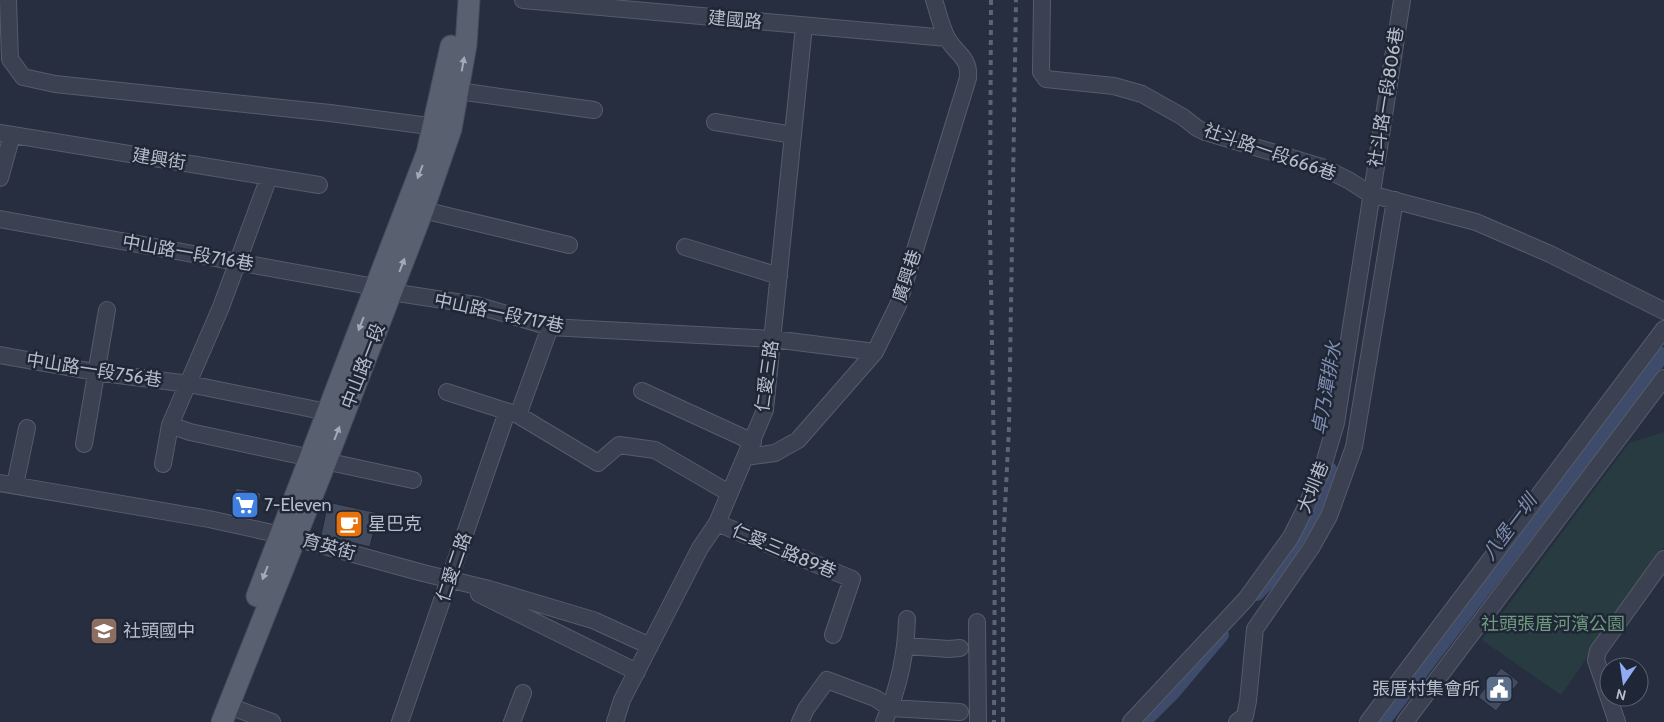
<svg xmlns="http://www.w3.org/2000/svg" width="1664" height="722" font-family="Cabin,'Noto Sans TC',sans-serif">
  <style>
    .green { fill: #283b41 }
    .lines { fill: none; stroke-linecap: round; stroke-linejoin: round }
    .canal { stroke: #3f4b6a; stroke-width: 14 }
    .building { fill: #434b5f; stroke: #212837 }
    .minor-casing { stroke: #555c6a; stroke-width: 18 }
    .major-casing { stroke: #444a59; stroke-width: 23 }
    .minor { stroke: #3b4150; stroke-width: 16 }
    .major { stroke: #59606f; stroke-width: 21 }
    .rail { stroke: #5d6476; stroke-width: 4; stroke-dasharray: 5 5; stroke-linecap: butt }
    .oneway { fill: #a4aab8 }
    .labels { text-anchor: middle; stroke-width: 5; stroke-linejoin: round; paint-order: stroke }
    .street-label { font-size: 18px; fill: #b7bcca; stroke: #1f2635 }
    .poi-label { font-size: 18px; fill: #b7bcca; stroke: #1f2635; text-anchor: start }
    .park-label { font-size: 18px; fill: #6f9a7e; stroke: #1f2635 }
    .water-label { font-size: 19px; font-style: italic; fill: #808eb0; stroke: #1f2635 }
  </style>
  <rect width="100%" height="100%" fill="#262e40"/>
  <!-- green -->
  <path class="green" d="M 1664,432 L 1664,547 L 1561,695 L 1482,640 L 1629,443 Z"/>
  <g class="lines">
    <!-- canal -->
    <path class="canal" d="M 1257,594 L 1274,576 L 1313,515 L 1330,469
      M 1144,722 L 1173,693 L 1222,635
      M 1383,722 L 1664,354"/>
  </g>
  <!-- building -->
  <path class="building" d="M 236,488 L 261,493 L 256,519 L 230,513 Z
    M 328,502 L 378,513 L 370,547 L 321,535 Z
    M 1501,668 L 1519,682 L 1496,711 L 1478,697 Z"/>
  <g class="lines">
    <defs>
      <path id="minor" d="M 8,0 L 10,59 L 23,77 L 55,84 L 330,113 L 444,128
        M 523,0 L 947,38
        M 1042,0 L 1041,72 L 1046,79 L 1114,86 L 1142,94 L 1183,117 L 1197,128 L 1205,132 L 1322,167 L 1350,181 L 1370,194 L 1476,222 L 1550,254 L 1664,311
        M 458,91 L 594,110
        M 715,122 L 793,135
        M 0,133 L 319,185
        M 0,178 L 12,135
        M 423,210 L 569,245
        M 0,219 L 375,287 L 391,292 L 476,305 L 550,327 L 773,339 L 875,352
        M 685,247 L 779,276
        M 0,355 L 95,372 L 189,384 L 327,412
        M 642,391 L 753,442
        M 447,392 L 518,415 L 598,463 L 619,445 L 655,450 L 729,493
        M 518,415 L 550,327
        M 170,425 L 190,432 L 413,480
        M 84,444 L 107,310
        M 746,457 L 775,453 L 798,440 L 875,352 L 898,305 L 968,78 C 970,57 956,54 947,38 C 941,26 938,12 934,0
        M 163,464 L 170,425 L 221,307 L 269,177
        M 0,483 L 209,519 L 295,538 L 423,573 L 489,589 L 593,620 L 650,646
        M 15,485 L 27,428
        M 717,523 L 852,579 L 833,635
        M 479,594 L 637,672
        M 977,622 L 978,722
        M 906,646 L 949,649 L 960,648
        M 229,706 L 272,722
        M 400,722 L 507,412
        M 512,722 L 523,693
        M 615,722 L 622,700 L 700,548 L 717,523 L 765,410 L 804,26
        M 800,722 L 806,709 L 827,680 L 875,698 L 890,708 L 960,712
        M 884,722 C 898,690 906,653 907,619
        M 1131,722 L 1246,599 L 1291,537 L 1305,509 L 1322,470 L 1336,423 L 1402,0
        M 1237,722 L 1245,716 L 1248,701 L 1255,629 L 1311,548 L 1329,516 L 1354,447 L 1395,200
        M 1368,722 L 1664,329
        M 1405,722 L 1664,378
        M 1617,722 L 1596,660 L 1598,651 L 1664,559"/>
      <path id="major" d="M 257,596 L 427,153 L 451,46
        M 222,722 L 326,461 L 423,210 L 451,129 L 466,45 L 469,0"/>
    </defs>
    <!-- minor casing -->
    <use href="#minor" class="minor-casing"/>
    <!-- major casing -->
    <use href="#major" class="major-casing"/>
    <!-- minor -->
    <use href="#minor" class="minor"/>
    <!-- major -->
    <use href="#major" class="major"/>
    <!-- rail -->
    <path class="rail" d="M 991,0 L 990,228 L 995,516 L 994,722
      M 1003,722 L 1003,548 L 1009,427 L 1016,0"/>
  </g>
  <!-- one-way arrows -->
  <defs><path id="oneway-solid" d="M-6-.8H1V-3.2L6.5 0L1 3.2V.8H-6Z" transform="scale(1.25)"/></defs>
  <g class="oneway">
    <use href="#oneway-solid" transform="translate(463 64) rotate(-80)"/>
    <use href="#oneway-solid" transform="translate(420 172) rotate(111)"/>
    <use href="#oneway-solid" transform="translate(402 265) rotate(-69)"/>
    <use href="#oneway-solid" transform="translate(361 324) rotate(111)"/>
    <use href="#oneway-solid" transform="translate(337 433) rotate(-69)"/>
    <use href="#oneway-solid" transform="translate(265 573) rotate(111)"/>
  </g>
  <!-- icons -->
  <defs>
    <symbol id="supermarket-square" viewBox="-11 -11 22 22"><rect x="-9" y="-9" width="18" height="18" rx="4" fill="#3f7fe0" stroke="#1f2635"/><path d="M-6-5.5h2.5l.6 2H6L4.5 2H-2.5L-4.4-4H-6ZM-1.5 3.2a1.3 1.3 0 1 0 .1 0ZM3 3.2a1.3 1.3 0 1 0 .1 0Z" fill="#fff"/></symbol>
    <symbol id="cafe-square" viewBox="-11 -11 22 22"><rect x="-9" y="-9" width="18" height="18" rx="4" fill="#e8710a" stroke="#1f2635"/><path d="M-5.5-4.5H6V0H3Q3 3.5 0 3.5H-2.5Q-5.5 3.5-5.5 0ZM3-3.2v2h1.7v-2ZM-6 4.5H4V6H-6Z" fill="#fff"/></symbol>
    <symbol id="school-square" viewBox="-11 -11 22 22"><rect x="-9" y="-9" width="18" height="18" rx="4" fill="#8d6e63" stroke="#1f2635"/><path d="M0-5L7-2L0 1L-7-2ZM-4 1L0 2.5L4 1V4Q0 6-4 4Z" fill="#fff"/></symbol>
    <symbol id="civic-square" viewBox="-11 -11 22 22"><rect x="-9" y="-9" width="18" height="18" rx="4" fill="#5c6f8a" stroke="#1f2635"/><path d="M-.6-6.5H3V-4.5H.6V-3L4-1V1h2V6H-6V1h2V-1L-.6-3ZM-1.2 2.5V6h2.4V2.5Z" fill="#fff"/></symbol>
  </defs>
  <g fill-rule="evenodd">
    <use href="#supermarket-square" x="229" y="489" width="32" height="32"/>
    <use href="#cafe-square" x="333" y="508" width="32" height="32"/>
    <use href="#school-square" x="88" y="615" width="32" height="32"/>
    <use href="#civic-square" x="1483" y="673" width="32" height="32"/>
  </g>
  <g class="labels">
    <!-- street labels -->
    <g class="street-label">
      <text transform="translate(735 20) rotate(5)" y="6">建國路</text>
      <text transform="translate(1386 97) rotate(-81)" y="6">社斗路一段806巷</text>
      <text transform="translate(1270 152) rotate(19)" y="6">社斗路一段666巷</text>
      <text transform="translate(159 159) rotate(9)" y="6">建興街</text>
      <text transform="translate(188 253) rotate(10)" y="6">中山路一段716巷</text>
      <text transform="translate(907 276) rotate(-72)" y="6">廣興巷</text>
      <text transform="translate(499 313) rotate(12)" y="6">中山路一段717巷</text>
      <text transform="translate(363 366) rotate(-69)" y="6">中山路一段</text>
      <text transform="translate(94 370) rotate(9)" y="6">中山路一段756巷</text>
      <text transform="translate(767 376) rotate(-82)" y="6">仁愛三路</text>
      <text transform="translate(1313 487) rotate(-68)" y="6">大圳巷</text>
      <text transform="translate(329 547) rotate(15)" y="6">育英街</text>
      <text transform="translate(784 551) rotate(23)" y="6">仁愛三路89巷</text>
      <text transform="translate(454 567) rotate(-71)" y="6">仁愛二路</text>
    </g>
    <!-- poi labels -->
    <g class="poi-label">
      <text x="264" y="511">7-Eleven</text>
      <text x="368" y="530">星巴克</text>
      <text x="123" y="637">社頭國中</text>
      <text x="1480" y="695" text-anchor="end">張厝村集會所</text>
    </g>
    <!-- park labels -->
    <g class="park-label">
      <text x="1553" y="630">社頭張厝河濱公園</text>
    </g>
    <!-- water labels -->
    <g class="water-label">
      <text transform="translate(1326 388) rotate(-80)" y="7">卓乃潭排水</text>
      <text transform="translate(1509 527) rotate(-53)" y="7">八堡一圳</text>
    </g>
  </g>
  <!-- north arrow -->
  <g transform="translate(1624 682) rotate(193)"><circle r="24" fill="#1f2635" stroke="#5c6271"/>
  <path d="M0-4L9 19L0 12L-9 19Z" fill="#92acf4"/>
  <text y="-8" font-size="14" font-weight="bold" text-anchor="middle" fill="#b7bcca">N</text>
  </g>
</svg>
